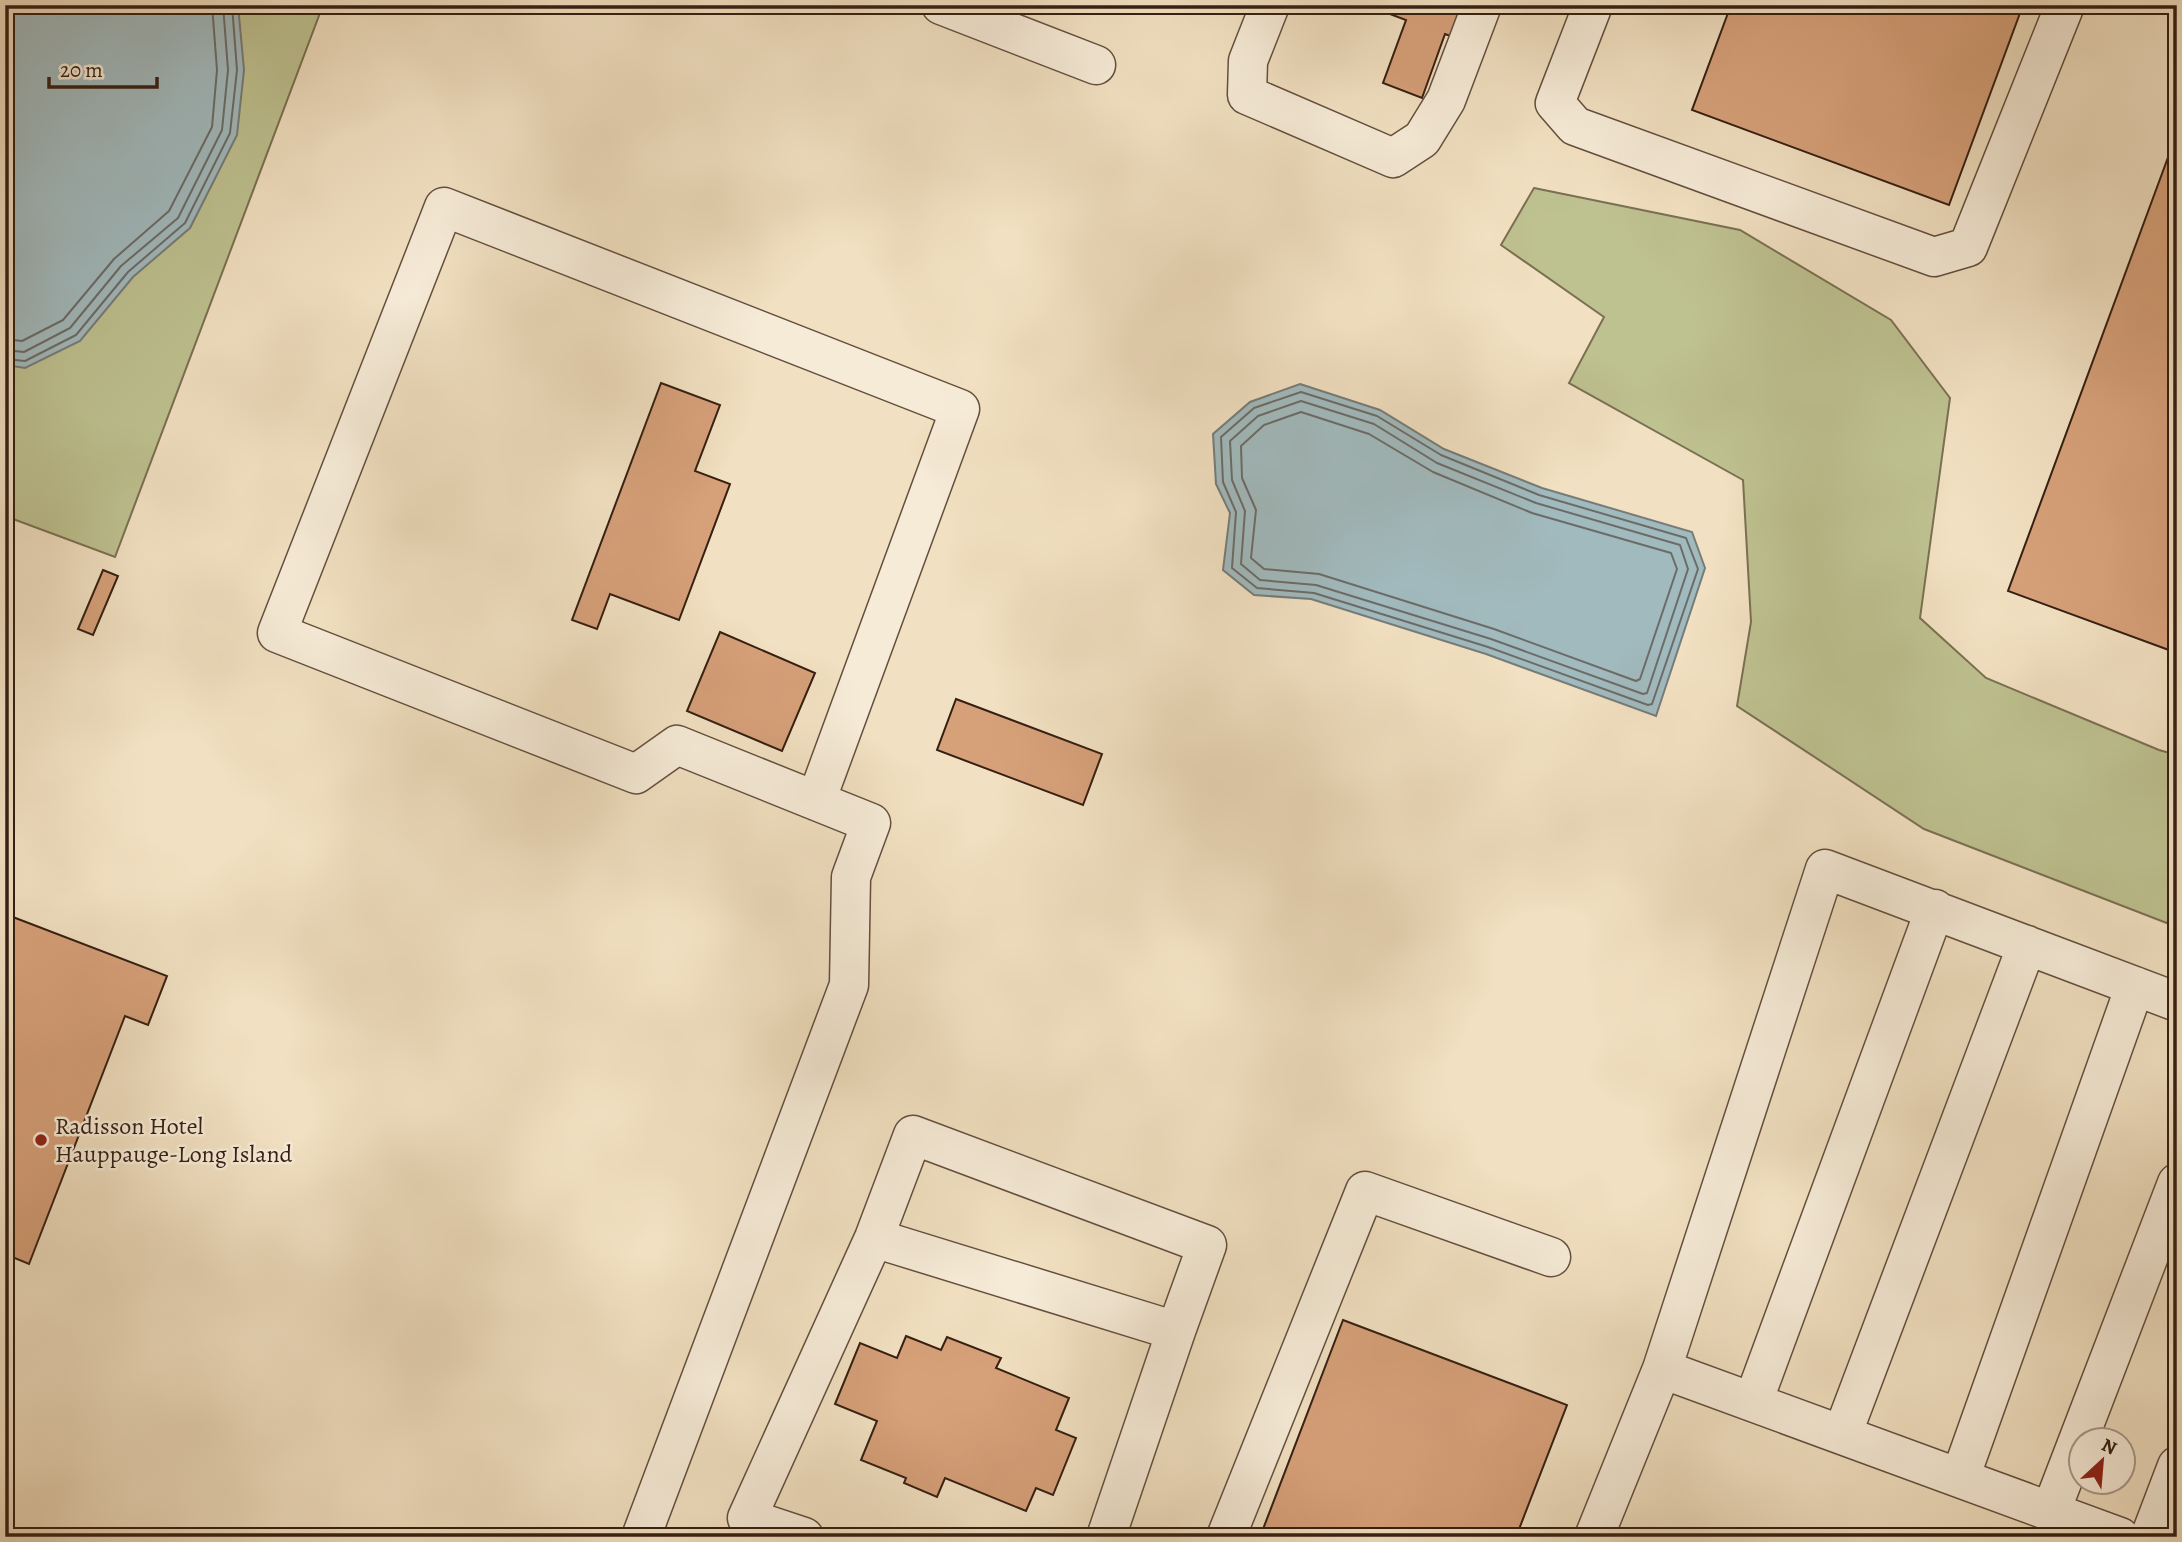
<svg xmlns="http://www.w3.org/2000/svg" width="2182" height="1542" font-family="Alegreya,serif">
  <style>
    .green { fill: #bec190; stroke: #7a7052; stroke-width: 2 }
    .water { fill: #a1babe; stroke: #767c7a; stroke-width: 2 }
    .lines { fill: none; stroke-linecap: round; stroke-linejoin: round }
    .shore { stroke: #6b6c68; stroke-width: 2 }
    .building { fill: #d6a079; stroke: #351f13; stroke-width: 2 }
    .minor-casing { stroke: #644f3e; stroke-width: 41 }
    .minor { stroke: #f6ebd7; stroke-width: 38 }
    .poi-dot { fill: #8f2418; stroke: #f6ebd7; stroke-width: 2.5 }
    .labels { text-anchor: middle; stroke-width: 5; stroke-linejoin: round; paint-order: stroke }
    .poi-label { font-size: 24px; fill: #351f13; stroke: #f6ebd7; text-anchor: start }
  </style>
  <rect width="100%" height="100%" fill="#f1e0c1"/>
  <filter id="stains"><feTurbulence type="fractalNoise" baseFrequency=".00286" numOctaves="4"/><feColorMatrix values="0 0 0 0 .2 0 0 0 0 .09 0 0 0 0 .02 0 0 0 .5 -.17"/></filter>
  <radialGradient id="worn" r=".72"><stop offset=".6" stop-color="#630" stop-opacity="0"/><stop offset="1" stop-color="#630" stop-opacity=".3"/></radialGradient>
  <!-- green -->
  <path class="green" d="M 5,5 L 323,5 L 115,557 L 5,516 Z
    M 1534,188 L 1740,230 L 1891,320 L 1950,398 L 1920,618 L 1986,678 L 2159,750 L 2177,755 L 2177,927 L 1924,829 L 1737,706 L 1751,622 L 1743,480 L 1569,383 L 1604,317 L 1501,245 Z"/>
  <!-- water -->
  <path class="water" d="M 5,5 L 238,5 L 244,70 L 237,135 L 190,228 L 133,277 L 80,341 L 25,368 L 5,365 Z
    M 1300,384 L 1380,410 L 1444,449 L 1542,488 L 1692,532 L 1705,568 L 1656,716 L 1486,654 L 1311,599 L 1254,595 L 1223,570 L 1230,513 L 1216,484 L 1213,434 L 1250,402 Z"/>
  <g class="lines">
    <!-- shore -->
    <path class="shore" d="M 5,339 L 22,341 L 63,320 L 114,259 L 169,211 L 212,127 L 217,70 L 212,5
      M 5,350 L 24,352 L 70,328 L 121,266 L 178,218 L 222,130 L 228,70 L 223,5
      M 5,359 L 25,361 L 76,335 L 128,272 L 185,223 L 230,133 L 237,70 L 232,5
      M 1301,392 L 1377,416 L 1441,455 L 1539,495 L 1686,538 L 1698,569 L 1652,704 L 1648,705 L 1488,647 L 1314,593 L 1257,588 L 1232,568 L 1236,512 L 1223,482 L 1221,437 L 1254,408 Z
      M 1301,401 L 1374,424 L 1437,463 L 1536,503 L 1680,545 L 1688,569 L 1647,693 L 1643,694 L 1491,639 L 1316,585 L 1260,580 L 1241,564 L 1245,511 L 1232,480 L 1230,441 L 1258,416 Z
      M 1301,412 L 1369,434 L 1433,472 L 1532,513 L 1671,553 L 1677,569 L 1640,679 L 1636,681 L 1494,629 L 1319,574 L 1264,569 L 1251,558 L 1256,510 L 1242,478 L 1241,446 L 1264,425 Z"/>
  </g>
  <!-- building -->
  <path class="building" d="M 1366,5 L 1465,5 L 1453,37 L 1445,34 L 1422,98 L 1383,83 L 1406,20 Z
    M 1731,5 L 2023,5 L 1949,205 L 1692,110 Z
    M 2177,133 L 2177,653 L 2008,591 Z
    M 661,383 L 720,405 L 695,471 L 730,484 L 679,620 L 610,594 L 597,629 L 572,620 Z
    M 103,570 L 118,576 L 93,635 L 78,629 Z
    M 720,632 L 815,673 L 782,751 L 687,711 Z
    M 956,699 L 1102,754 L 1083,805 L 937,750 Z
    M 5,914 L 167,976 L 148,1025 L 125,1016 L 29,1264 L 10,1256 L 5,1269 Z
    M 1343,1320 L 1567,1405 L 1516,1537 L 1260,1537 Z
    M 906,1336 L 941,1350 L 947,1337 L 1001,1358 L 996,1368 L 1069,1398 L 1056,1430 L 1076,1438 L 1053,1495 L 1036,1488 L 1026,1511 L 945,1478 L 937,1497 L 904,1483 L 906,1478 L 861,1460 L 877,1421 L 835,1404 L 860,1343 L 897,1358 Z"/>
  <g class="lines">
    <defs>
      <path id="minor" d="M 941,5 L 1096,65
        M 1270,5 L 1248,61 L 1247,95 L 1393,158 L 1422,139 L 1446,100 L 1482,5
        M 1593,5 L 1555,103 L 1575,126 L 1934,257 L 1968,247 L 2065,5
        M 874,1238 L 1176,1331
        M 1753,1402 L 1935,909
        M 1842,1435 L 2027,945
        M 1960,1478 L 2135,986
        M 2051,1511 L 2177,1183
        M 641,1537 L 849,985 L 851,877 L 871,823 L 677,745 L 636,774 L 277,633 L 444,207 L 960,409 L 816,801
        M 804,1537 L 747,1518 L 874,1238 L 913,1135 L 1207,1245 L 1176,1331 L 1106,1537
        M 1226,1537 L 1365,1191 L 1551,1257
        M 1594,1537 L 1662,1369
        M 2120,1537 L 1662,1369 L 1825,869 L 2177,1002
        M 2150,1537 L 2177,1466"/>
    </defs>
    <!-- minor casing -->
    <use href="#minor" class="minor-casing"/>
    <!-- minor -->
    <use href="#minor" class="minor"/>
  </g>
  <!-- markers -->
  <circle class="poi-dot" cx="41" cy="1140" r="7"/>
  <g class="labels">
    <!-- poi labels -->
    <g class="poi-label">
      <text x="55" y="1134">Radisson Hotel<tspan x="55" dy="28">Hauppauge-Long Island</tspan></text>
    </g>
  </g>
  <!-- margin -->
  <rect width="2182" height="1542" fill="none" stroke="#f1e0c1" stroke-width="28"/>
  <rect x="7" y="7" width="2168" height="1528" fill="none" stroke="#351f13" stroke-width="3.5"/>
  <rect x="14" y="14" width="2154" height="1514" fill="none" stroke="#351f13" stroke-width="2"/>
  <!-- north arrow -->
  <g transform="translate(2102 1461) rotate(26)"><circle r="33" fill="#f6ebd7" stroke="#a99989" stroke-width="2"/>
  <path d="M0-5L12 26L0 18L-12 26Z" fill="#8f2418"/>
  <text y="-10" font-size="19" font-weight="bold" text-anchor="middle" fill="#351f13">N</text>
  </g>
  <!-- scale -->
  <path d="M49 77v10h108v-10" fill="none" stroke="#351f13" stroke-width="3.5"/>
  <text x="60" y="77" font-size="21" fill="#351f13" stroke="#f6ebd7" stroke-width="5" paint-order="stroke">20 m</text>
  <rect width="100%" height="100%" filter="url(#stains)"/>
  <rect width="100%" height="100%" fill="url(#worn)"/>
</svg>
